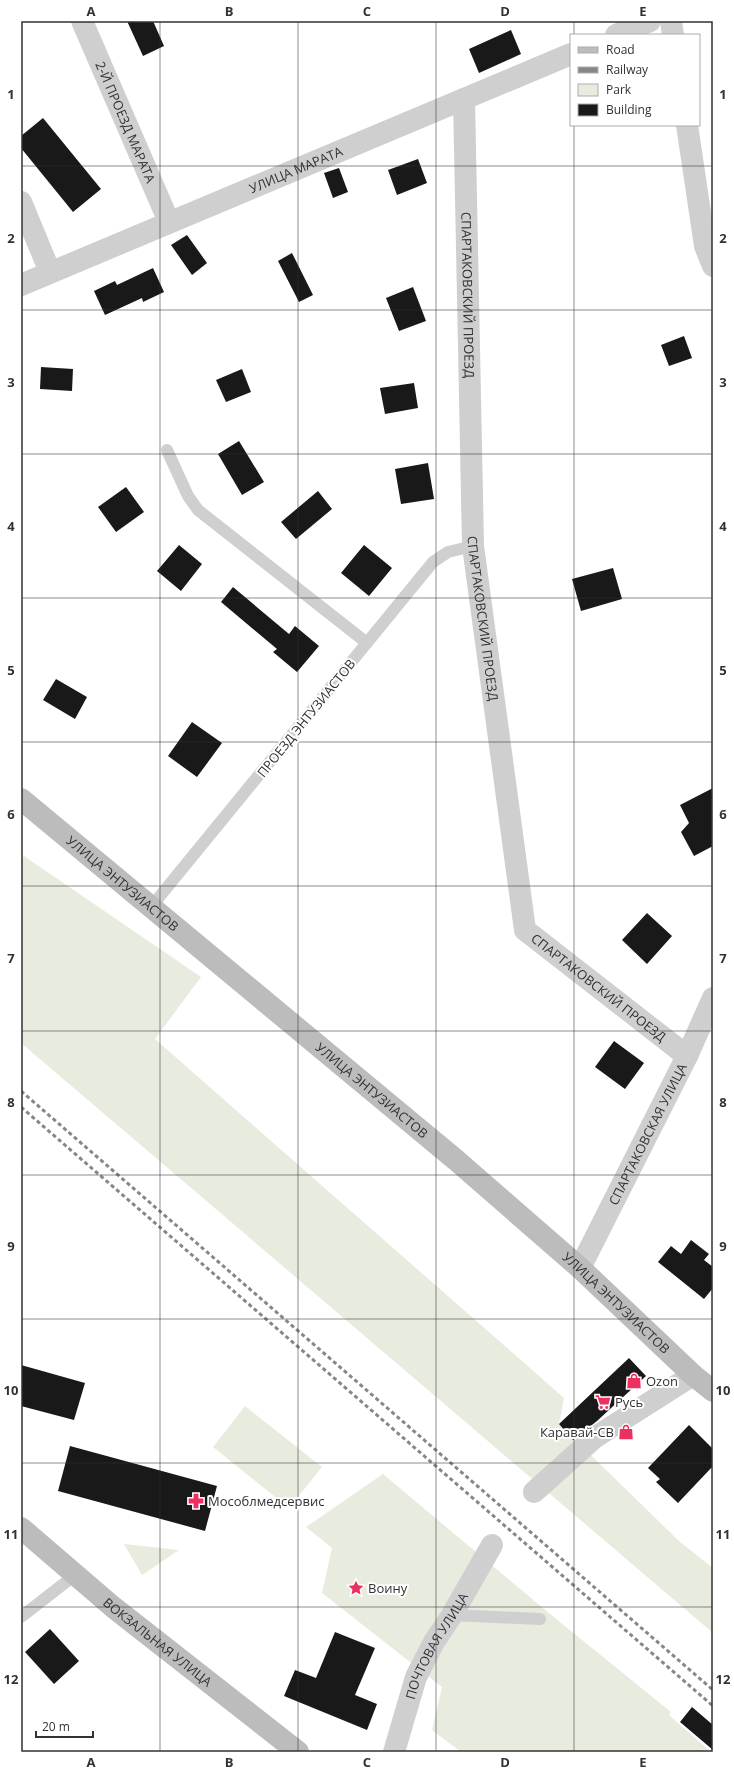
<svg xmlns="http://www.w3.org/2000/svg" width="734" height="1773" font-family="'Open Sans',sans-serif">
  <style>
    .green { fill: #e8ecde }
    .building { fill: #191919 }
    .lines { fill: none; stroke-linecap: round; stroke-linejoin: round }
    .lane { stroke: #cfcfcf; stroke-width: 12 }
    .street { stroke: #cfcfcf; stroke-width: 22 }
    .secondary { stroke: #bcbcbc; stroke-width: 22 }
    .rail { stroke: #878787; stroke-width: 3; stroke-dasharray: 4 3; stroke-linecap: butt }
    .grid { fill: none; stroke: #323232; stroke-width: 1; stroke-opacity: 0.55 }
    .labels { text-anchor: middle; stroke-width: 4; stroke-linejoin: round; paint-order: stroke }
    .street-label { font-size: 13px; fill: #323232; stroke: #fff }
    .poi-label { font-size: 13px; fill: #323232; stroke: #fff; text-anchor: start }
    .neatline { fill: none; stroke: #323232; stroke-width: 1.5 }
    .grid-label { font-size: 13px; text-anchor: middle; font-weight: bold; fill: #323232 }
  </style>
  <rect width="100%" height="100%" fill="#fff"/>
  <!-- green -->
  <path class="green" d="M 24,856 L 201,977 L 155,1039 L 564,1398 L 559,1424 L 680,1542 L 713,1568 L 713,1633 L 21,1043 L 21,860 Z
    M 245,1406 L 322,1467 L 289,1508 L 213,1447 Z
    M 383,1474 L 550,1614 L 671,1712 L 669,1715 L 711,1752 L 461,1752 L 432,1730 L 442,1687 L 322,1593 L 332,1548 L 306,1527 Z
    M 124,1544 L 179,1550 L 142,1575 Z"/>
  <!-- building -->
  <path class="building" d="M 127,21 L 153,21 L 164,46 L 143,56 Z
    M 511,30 L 521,54 L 479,73 L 469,49 Z
    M 43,118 L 101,189 L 73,212 L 21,148 L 21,136 Z
    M 418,159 L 427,183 L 397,195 L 388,170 Z
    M 339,168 L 348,192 L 333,198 L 324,173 Z
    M 187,235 L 207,263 L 192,275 L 171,245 Z
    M 292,253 L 313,295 L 299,302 L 278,261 Z
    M 153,268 L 164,292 L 143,302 L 142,298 L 105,315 L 94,291 L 115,281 L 117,285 Z
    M 413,287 L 426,321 L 399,331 L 386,298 Z
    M 684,336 L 692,358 L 669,366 L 661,345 Z
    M 41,367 L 73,369 L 72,391 L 40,389 Z
    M 242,369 L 251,392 L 226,402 L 216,380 Z
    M 414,383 L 418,408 L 385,414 L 380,388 Z
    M 239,441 L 264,482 L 242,495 L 218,454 Z
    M 428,463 L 434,499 L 401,504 L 395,469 Z
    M 126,487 L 144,512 L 116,532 L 98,507 Z
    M 318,491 L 332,509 L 296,539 L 281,522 Z
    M 179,545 L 202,564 L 181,591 L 157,571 Z
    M 364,545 L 392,568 L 369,596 L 341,573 Z
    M 613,568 L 622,599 L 581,611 L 572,579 Z
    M 233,587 L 289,634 L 295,626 L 319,646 L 297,672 L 273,652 L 277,649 L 221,602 Z
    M 56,679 L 87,697 L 75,719 L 43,700 Z
    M 192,722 L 222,743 L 197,777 L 168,756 Z
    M 713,788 L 713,846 L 694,856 L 681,832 L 689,823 L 680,805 Z
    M 647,913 L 672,936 L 647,964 L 622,940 Z
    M 614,1041 L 644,1063 L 625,1089 L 595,1067 Z
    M 691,1240 L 709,1254 L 704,1260 L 713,1267 L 713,1288 L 704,1299 L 658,1262 L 671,1246 L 681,1254 Z
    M 629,1358 L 646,1376 L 597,1421 L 573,1440 L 559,1424 Z
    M 21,1365 L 85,1383 L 74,1420 L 21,1406 Z
    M 689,1425 L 713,1449 L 713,1466 L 678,1503 L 656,1482 L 660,1479 L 648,1468 Z
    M 70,1446 L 217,1486 L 205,1531 L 58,1491 Z
    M 50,1629 L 79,1661 L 54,1684 L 25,1652 Z
    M 335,1632 L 375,1648 L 355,1695 L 377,1704 L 367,1730 L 284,1696 L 295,1670 L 316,1678 Z
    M 692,1707 L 713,1725 L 713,1750 L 680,1722 Z"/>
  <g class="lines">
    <!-- lane -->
    <path class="lane" d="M 167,450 L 188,496 L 198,510 L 367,643
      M 151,907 L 433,562 L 448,552 L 473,546
      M 452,1615 L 540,1619
      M 21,1617 L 75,1575"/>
    <!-- street -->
    <g class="street">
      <path id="s1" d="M 82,21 L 169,222"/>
      <path d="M 671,21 L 673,35"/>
      <path d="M 616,35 L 650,21"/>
      <path id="s2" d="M 464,99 L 473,546 L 525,930 L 687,1056"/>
      <path d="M 687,125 L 705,246 L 713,266"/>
      <path d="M 21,202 L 50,272"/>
      <path id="s3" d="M 21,285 L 571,54"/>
      <path id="s4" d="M 580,1268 L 687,1056 L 713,998"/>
      <path d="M 534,1492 L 594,1438 L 693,1375"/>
      <path id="s5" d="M 394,1752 L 416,1677 L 434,1642 L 452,1615 L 492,1545"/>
    </g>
    <!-- secondary -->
    <g class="secondary">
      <path id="s6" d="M 21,799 L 456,1160 L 580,1268 L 693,1375 L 713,1391"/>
      <path id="s7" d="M 21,1528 L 113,1607 L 298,1752"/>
    </g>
    <!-- rail -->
    <path class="rail" d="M 21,1091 L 713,1690
      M 21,1107 L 713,1706"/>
  </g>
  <!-- grid -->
  <path class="grid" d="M 160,21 L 160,1752M 298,21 L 298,1752M 436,21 L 436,1752M 574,21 L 574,35M 574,125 L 574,1752M 21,166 L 713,166M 21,310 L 713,310M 21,454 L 713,454M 21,598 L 713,598M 21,742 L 713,742M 21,886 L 713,886M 21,1031 L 713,1031M 21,1175 L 713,1175M 21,1319 L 713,1319M 21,1463 L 713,1463M 21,1607 L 713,1607"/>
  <!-- icons -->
  <defs>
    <symbol id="shop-bare" viewBox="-9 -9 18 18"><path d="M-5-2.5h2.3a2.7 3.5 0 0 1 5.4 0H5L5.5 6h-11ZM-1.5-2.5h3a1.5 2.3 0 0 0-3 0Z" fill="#ec3162" stroke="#fff" stroke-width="2.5" paint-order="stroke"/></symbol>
    <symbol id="supermarket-bare" viewBox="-9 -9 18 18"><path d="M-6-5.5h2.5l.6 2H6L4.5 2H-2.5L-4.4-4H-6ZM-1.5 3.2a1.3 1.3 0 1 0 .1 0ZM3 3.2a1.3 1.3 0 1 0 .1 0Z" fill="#ec3162" stroke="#fff" stroke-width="2.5" paint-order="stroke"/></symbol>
    <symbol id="pharmacy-bare" viewBox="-9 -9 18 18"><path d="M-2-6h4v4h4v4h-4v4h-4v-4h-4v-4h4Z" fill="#ec3162" stroke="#fff" stroke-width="2.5" paint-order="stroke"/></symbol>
    <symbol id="sight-bare" viewBox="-9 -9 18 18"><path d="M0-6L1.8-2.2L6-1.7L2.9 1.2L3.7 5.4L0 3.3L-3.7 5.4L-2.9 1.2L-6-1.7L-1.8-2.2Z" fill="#ec3162" stroke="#fff" stroke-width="2.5" paint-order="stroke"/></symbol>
  </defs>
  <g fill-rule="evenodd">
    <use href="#shop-bare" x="623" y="1370" width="22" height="22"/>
    <use href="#supermarket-bare" x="592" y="1391" width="22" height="22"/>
    <use href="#shop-bare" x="615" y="1421" width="22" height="22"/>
    <use href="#pharmacy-bare" x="185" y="1490" width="22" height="22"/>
    <use href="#sight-bare" x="345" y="1577" width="22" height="22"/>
  </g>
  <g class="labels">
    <!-- street labels -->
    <g class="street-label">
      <text dy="5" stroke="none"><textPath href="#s1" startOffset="110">2-Й ПРОЕЗД МАРАТА</textPath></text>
      <text dy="5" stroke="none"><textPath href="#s3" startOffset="298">УЛИЦА МАРАТА</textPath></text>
      <text dy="5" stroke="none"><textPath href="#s2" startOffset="196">СПАРТАКОВСКИЙ ПРОЕЗД</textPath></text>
      <text dy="5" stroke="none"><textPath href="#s2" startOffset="520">СПАРТАКОВСКИЙ ПРОЕЗД</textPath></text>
      <text transform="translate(306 718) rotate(-51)" y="5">ПРОЕЗД ЭНТУЗИАСТОВ</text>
      <text dy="5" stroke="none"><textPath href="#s6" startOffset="132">УЛИЦА ЭНТУЗИАСТОВ</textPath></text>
      <text dy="5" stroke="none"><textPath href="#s2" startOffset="928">СПАРТАКОВСКИЙ ПРОЕЗД</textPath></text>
      <text dy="5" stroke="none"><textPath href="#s6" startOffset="456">УЛИЦА ЭНТУЗИАСТОВ</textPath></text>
      <text dy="5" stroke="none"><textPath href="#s4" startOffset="150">СПАРТАКОВСКАЯ УЛИЦА</textPath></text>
      <text dy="5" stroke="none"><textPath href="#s6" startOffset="780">УЛИЦА ЭНТУЗИАСТОВ</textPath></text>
      <text dy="5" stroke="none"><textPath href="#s7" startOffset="178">ВОКЗАЛЬНАЯ УЛИЦА</textPath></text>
      <text dy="5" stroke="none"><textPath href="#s5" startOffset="115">ПОЧТОВАЯ УЛИЦА</textPath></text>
    </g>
    <!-- poi labels -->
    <g class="poi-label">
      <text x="646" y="1386">Ozon</text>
      <text x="615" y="1407">Русь</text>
      <text x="614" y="1437" text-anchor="end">Каравай-СВ</text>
      <text x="208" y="1506">Мособлмедсервис</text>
      <text x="368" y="1593">Воину</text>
    </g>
  </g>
  <!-- border -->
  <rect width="734" height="1773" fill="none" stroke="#ffffff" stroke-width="44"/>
  <!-- legend -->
  <rect x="570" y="34" width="130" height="92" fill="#ffffff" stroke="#adadad"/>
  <rect x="578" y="47" width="20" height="6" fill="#bcbcbc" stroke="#adadad"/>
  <text x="606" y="54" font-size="12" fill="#323232">Road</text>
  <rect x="578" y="67" width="20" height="6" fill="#878787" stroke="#adadad"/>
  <text x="606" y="74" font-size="12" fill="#323232">Railway</text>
  <rect x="578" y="84" width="20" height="12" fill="#e8ecde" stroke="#adadad"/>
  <text x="606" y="94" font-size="12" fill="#323232">Park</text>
  <rect x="578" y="104" width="20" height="12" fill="#191919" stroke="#adadad"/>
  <text x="606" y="114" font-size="12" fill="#323232">Building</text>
  <!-- scale -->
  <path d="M36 1731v6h57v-6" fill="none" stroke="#323232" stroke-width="2"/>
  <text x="42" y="1731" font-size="12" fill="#323232" stroke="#ffffff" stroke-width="3" paint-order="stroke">20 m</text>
  <rect x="22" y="22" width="690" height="1729" class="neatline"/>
  <g class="grid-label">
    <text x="91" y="16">A</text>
    <text x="229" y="16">B</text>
    <text x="367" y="16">C</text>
    <text x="505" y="16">D</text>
    <text x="643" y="16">E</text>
    <text x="11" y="99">1</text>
    <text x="723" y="99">1</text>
    <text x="11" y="243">2</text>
    <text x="723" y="243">2</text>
    <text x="11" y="387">3</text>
    <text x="723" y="387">3</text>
    <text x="11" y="531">4</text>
    <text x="723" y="531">4</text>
    <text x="11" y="675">5</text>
    <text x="723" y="675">5</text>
    <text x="11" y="819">6</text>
    <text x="723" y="819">6</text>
    <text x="11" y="963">7</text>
    <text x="723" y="963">7</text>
    <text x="11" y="1107">8</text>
    <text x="723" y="1107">8</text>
    <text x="11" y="1251">9</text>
    <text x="723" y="1251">9</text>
    <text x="11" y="1395">10</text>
    <text x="723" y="1395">10</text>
    <text x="11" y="1539">11</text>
    <text x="723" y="1539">11</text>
    <text x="11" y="1684">12</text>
    <text x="723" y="1684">12</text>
    <text x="91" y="1767">A</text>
    <text x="229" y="1767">B</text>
    <text x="367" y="1767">C</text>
    <text x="505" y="1767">D</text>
    <text x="643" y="1767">E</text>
  </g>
</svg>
